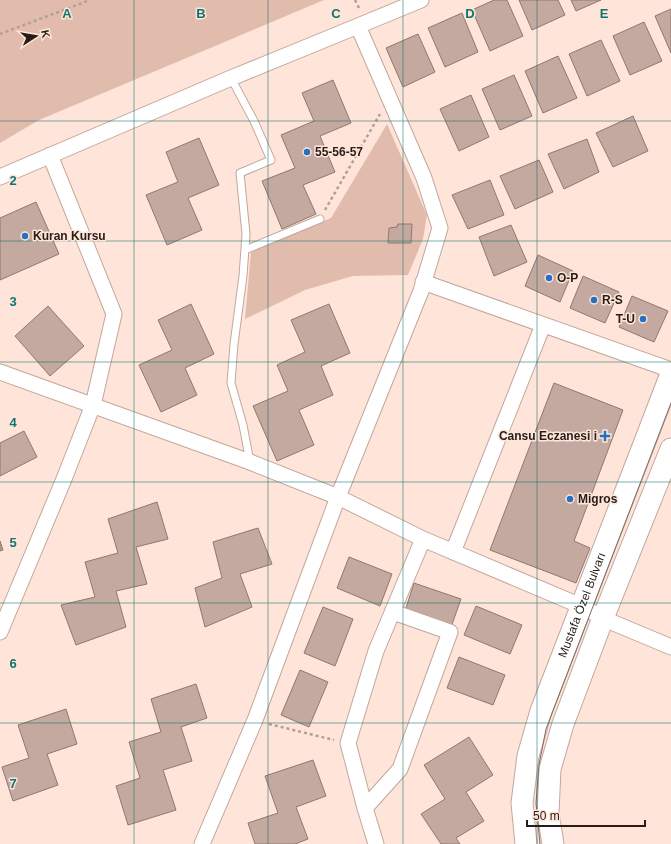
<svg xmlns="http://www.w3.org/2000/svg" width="671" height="844" font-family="Helvetica,sans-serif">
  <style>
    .green { fill: #e1bcad }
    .building { fill: #c3a99f; stroke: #90786f }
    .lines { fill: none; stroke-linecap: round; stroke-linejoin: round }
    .lane-casing { stroke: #c1a79d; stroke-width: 9 }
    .street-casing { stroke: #c1a79d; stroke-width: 17 }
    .secondary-casing { stroke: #c1a79d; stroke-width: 23 }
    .path { stroke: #b49f96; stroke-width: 2.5; stroke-dasharray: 3 3; stroke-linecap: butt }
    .lane { stroke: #fff; stroke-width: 7 }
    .street { stroke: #fff; stroke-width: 15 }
    .secondary { stroke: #fff; stroke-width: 21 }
    .tram { stroke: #7c6c65; stroke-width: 1 }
    .grid { fill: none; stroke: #0f766e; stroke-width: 1; stroke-opacity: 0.55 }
    .poi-dot { fill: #2471c0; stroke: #ffe4d9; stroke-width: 1.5 }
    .labels { text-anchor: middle; stroke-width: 3; stroke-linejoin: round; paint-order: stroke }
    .poi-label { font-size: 12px; font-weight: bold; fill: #261c18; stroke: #ffe4d9; text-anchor: start }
    .street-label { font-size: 12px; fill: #261c18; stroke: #ffe4d9 }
    .grid-label { font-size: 13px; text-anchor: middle; font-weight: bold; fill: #0f766e; stroke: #ffe4d9; stroke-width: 3; stroke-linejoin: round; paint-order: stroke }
  </style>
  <rect width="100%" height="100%" fill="#ffe4d9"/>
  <!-- green -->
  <path class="green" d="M 0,0 L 324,0 L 39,120 L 0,143 Z
    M 387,124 L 427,215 L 423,239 L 408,275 L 353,276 L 305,290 L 245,319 L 251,252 L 331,218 Z"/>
  <!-- building -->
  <path class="building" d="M 494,0 L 507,0 L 523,36 L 490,51 L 472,10 Z
    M 519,0 L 558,0 L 565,15 L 532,30 Z
    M 571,0 L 601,0 L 576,11 Z
    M 671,9 L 671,53 L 655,16 Z
    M 462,13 L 478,52 L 445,67 L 428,28 Z
    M 644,22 L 662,61 L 630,75 L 613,36 Z
    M 418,34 L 435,72 L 403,87 L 386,48 Z
    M 601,40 L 620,81 L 587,96 L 569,54 Z
    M 558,56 L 577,98 L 543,113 L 525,71 Z
    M 514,75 L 532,116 L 500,130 L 482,89 Z
    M 333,80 L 351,123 L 320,136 L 335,172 L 303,185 L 316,214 L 282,229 L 262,181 L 295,168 L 281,135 L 314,121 L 302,93 Z
    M 471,95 L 489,137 L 459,151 L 440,109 Z
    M 633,116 L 648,151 L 613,167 L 596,133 Z
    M 199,138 L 219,185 L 188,198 L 202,230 L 167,245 L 146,195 L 178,182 L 166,152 Z
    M 587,139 L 599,172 L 564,189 L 548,154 Z
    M 539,160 L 553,192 L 515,209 L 500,176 Z
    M 490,180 L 504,215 L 468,229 L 452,195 Z
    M 36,202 L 59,254 L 0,280 L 0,218 Z
    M 398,224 L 412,224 L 411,243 L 388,243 L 389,228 L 397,227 Z
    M 511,225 L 527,262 L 494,276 L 479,237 Z
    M 538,255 L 573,271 L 560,302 L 525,286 Z
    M 583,276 L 619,292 L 605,323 L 570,308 Z
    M 632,296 L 668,311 L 654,342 L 619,327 Z
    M 191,304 L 214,354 L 185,368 L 197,395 L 161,412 L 139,365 L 172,350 L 158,320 Z
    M 329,304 L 350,353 L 321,366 L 333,395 L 299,410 L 314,445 L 277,461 L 253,406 L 288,391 L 277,365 L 305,352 L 291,320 Z
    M 48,306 L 84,346 L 50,376 L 15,336 Z
    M 554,383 L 623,410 L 574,541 L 590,548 L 576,583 L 490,550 Z
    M 24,431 L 37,457 L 0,476 L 0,443 Z
    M 157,502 L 168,539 L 136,547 L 147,584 L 116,591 L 126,627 L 76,645 L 61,605 L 95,597 L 85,562 L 118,553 L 108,519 Z
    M 258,528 L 272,564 L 240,574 L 252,607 L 205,627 L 195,588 L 222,578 L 213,542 Z
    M 0,541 L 3,550 L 0,551 Z
    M 349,557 L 392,574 L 380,606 L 337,588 Z
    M 414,583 L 461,599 L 450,630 L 404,614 Z
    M 476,606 L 522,625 L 510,654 L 464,635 Z
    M 323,607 L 353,619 L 335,666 L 304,653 Z
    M 459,657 L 505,675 L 493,705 L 447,688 Z
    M 300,670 L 328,682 L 309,727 L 281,715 Z
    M 196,684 L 207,718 L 181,727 L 192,761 L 163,770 L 176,810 L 128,825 L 116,786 L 140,778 L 129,742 L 161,732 L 151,699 Z
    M 66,709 L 77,744 L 47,754 L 58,785 L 13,801 L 2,767 L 29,758 L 18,725 Z
    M 469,737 L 493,775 L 466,792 L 484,821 L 456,838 L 460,844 L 441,844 L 421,814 L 445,799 L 424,765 Z
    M 313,760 L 326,796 L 296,807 L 308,839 L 295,844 L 255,844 L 248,823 L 278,813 L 265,776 Z"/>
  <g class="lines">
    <defs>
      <path id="lane" d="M 231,78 L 254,121 L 271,160 L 240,173 L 246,234 L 243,276 L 234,344 L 231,383 L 243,425 L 250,462
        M 245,250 L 320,219"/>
      <path id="street" d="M 358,26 L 421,0
        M 0,177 L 231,78 L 358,26 L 424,178 L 440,228 L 421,291 L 338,497 L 255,720 L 202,844
        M 423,282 L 671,370
        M 0,372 L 250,462 L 338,497 L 423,539 L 581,606 L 609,621 L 671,647
        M 453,552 L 543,325
        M 0,632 L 64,479 L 93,405 L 114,314 L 50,155
        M 365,808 L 400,769 L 450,632 L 393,612
        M 376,844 L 365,808 L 348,743 L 376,651 L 423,539"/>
      <g id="secondary">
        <path id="s1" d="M 526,844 L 522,803 L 528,756 L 541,711 L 671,374"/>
        <path d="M 553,844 L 548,813 L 550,769 L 563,724 L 603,618 L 671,449"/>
      </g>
    </defs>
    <!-- lane casing -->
    <use href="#lane" class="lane-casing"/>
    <!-- street casing -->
    <use href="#street" class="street-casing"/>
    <!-- secondary casing -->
    <use href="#secondary" class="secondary-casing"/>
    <!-- path -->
    <path class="path" d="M 355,0 L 360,10
      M 0,34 L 90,0
      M 325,210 L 380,114
      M 269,724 L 334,740"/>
    <!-- lane -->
    <use href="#lane" class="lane"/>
    <!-- street -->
    <use href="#street" class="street"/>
    <!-- secondary -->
    <use href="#secondary" class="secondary"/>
    <!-- tram -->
    <path class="tram" d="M 540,844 L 536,803 L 539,765 L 546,729 L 671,403"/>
  </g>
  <!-- grid -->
  <path class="grid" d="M 134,0 L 134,844M 268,0 L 268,844M 403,0 L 403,844M 537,0 L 537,844M 0,121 L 671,121M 0,241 L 671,241M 0,362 L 671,362M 0,482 L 671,482M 0,603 L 671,603M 0,723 L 671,723"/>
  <!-- markers -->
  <g class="poi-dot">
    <circle cx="307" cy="152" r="4"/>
    <circle cx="25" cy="236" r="4"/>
    <circle cx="549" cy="278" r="4"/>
    <circle cx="594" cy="300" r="4"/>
    <circle cx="643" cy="319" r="4"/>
    <path d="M603 430h4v4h4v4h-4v4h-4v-4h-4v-4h4z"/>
    <circle cx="570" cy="499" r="4"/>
  </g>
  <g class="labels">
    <!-- poi labels -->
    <g class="poi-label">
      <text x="315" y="156">55-56-57</text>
      <text x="33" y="240">Kuran Kursu</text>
      <text x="557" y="282">O-P</text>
      <text x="602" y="304">R-S</text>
      <text x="635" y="323" text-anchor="end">T-U</text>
      <text x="597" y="440" text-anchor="end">Cansu Eczanesi i</text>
      <text x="578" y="503">Migros</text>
    </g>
    <!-- street labels -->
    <g class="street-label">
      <text dy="4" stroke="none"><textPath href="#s1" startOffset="249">Mustafa Özel Bulvarı</textPath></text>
    </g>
  </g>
  <g class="grid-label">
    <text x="67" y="18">A</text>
    <text x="201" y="18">B</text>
    <text x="336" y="18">C</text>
    <text x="470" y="18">D</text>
    <text x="604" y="18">E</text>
    <text x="13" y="185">2</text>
    <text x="13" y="306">3</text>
    <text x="13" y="427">4</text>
    <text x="13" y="547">5</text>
    <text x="13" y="668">6</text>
    <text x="13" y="788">7</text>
  </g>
  <!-- north arrow -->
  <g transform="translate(36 36) rotate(78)" stroke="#ffe4d9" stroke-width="3" paint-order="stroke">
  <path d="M0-3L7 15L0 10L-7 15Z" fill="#261c18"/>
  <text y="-6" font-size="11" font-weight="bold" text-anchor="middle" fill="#261c18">K</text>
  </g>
  <!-- scale -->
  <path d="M527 820v6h118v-6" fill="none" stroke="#261c18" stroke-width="2"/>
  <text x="533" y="820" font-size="12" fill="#261c18" stroke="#ffe4d9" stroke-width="3" paint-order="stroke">50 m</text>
</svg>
